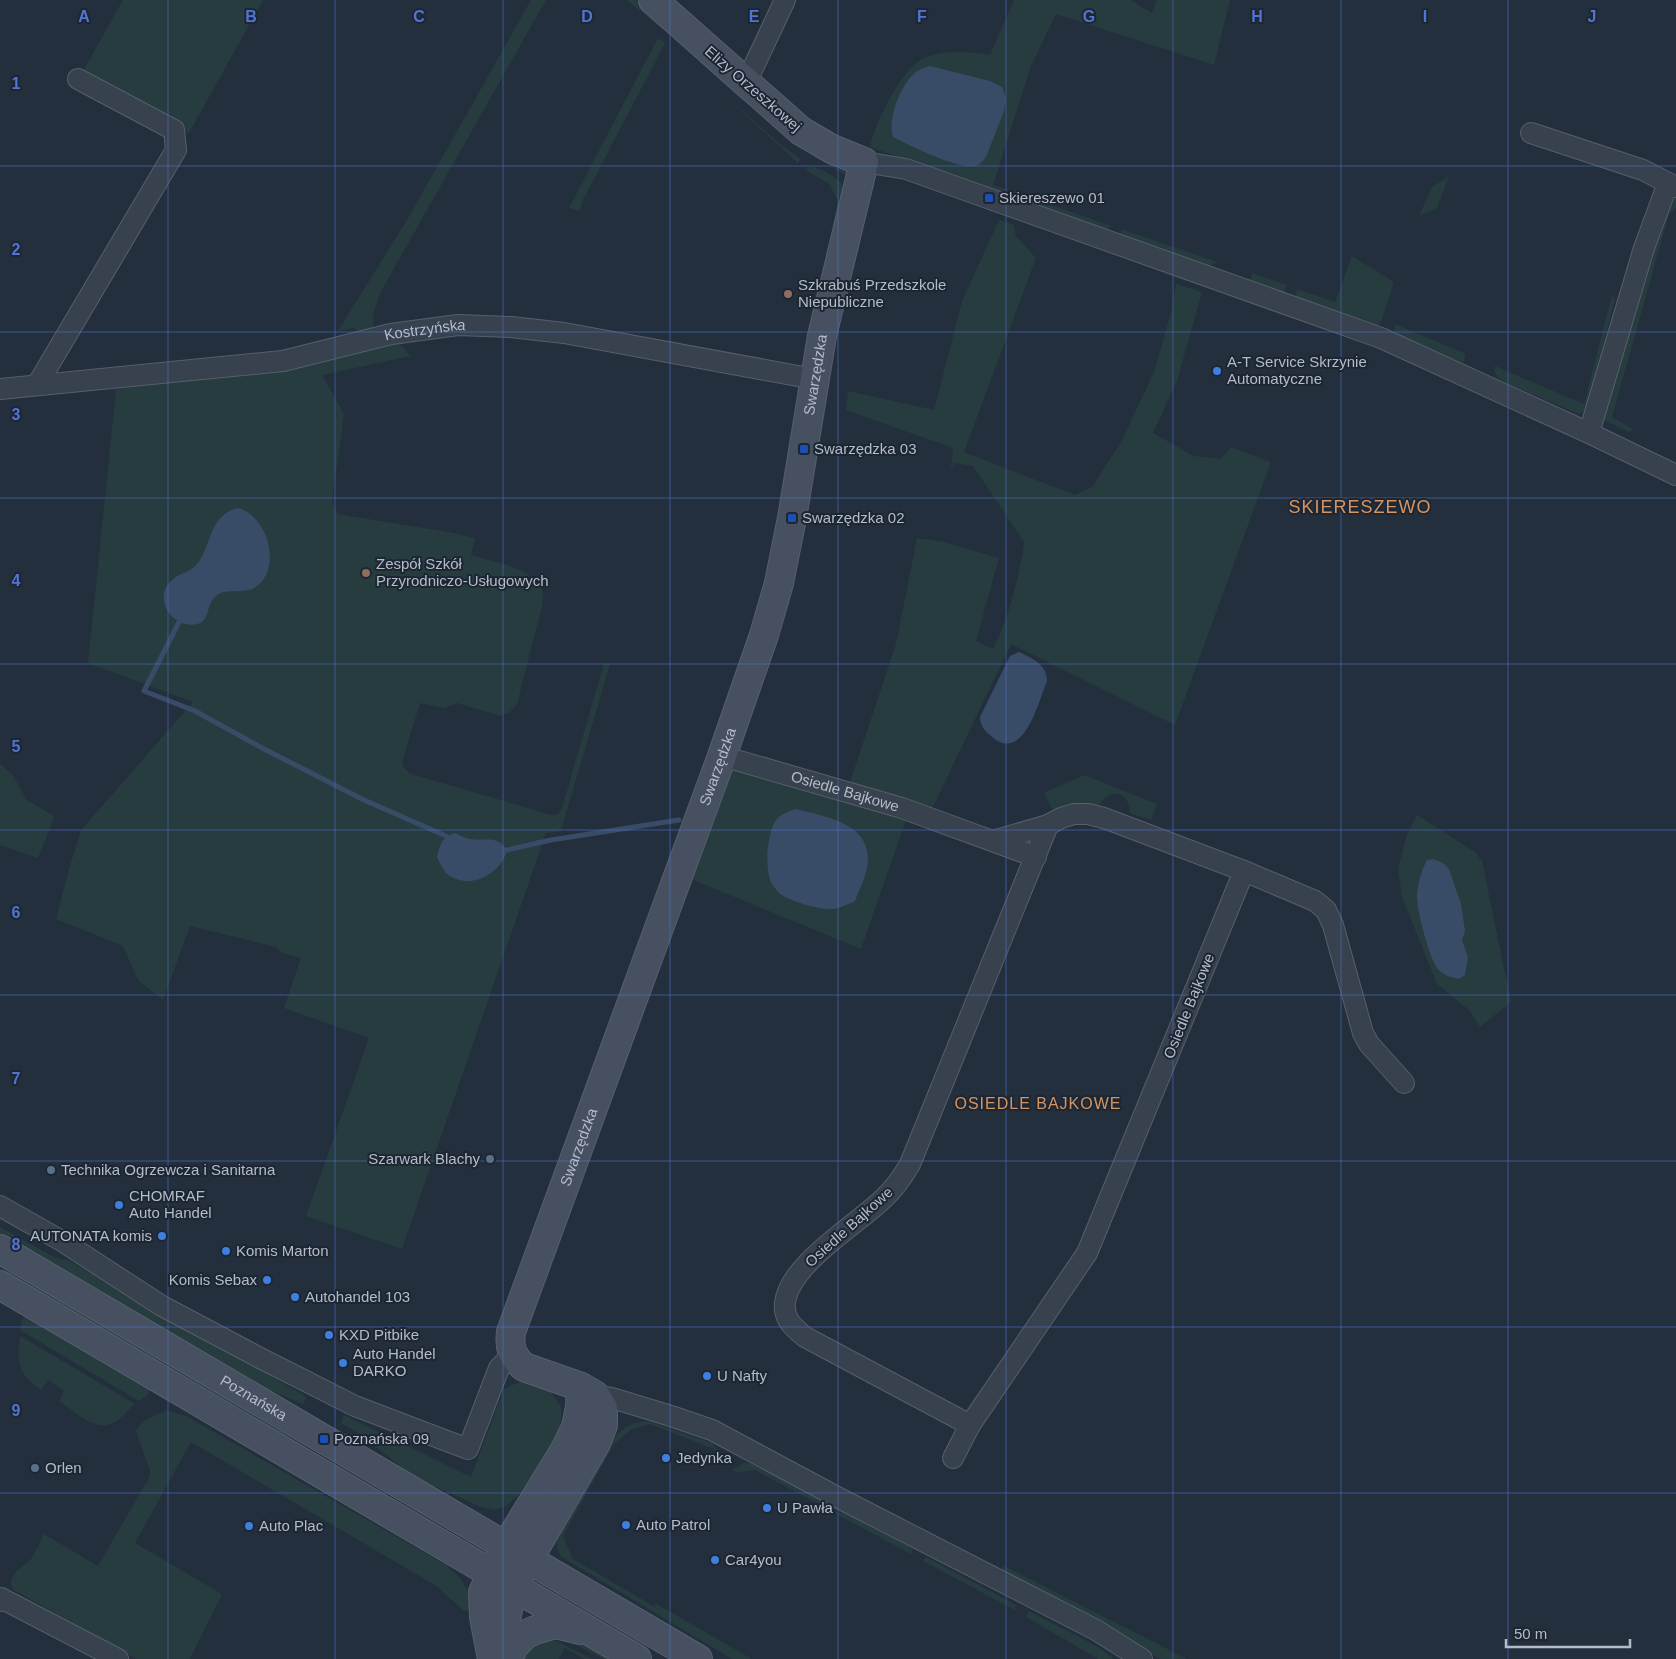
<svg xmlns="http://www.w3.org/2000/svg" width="1676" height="1659" font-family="Arial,sans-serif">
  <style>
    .green { fill: #263c3f }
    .water { fill: #394c67 }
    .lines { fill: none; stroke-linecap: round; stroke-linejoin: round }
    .stream { stroke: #394c67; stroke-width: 5 }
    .street-casing { stroke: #565f6c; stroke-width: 22 }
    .secondary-casing { stroke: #565f6c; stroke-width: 30 }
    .street { stroke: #38414e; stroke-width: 20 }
    .secondary { stroke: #465061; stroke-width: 28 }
    .grid { fill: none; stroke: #5274d3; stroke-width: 1; stroke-opacity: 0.55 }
    .transit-dot { fill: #1a4fb4; stroke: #1d2633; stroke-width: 2 }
    .education-dot { fill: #8d6e63; stroke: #1d2633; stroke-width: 2 }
    .shop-dot { fill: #3f7fe0; stroke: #1d2633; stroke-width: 2 }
    .service-dot { fill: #5c6f8a; stroke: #1d2633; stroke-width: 2 }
    .labels { text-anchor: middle; stroke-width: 4; stroke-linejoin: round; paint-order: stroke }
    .street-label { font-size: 15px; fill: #b4bcc9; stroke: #1d2633 }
    .poi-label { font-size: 15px; fill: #b4bcc9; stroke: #1d2633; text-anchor: start }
    .neighbourhood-label { font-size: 16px; letter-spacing: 1px; fill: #d59563; stroke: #1d2633 }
    .quarter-label { font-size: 18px; letter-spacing: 1px; fill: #d59563; stroke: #1d2633 }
    .grid-label { font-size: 16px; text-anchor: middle; font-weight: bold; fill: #5274d3; stroke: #1d2633; stroke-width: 4; stroke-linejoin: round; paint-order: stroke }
  </style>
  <rect width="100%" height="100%" fill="#242f3e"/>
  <!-- green -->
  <path class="green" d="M 123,0 L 263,0 L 189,133 L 82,73 Z
    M 531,0 L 546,0 L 380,293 L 373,315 L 374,327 L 360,332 L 353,328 L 338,331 L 407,220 Z
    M 627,0 L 636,0 L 662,21 L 661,28 Z
    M 1014,0 L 1130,0 L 1152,13 L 1157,0 L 1230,0 L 1214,65 L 1056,14 L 1031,66 L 993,185 L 1027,196 L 1025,202 L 870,147 C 875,123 898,76 919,61 C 936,49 971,51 990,55 Z
    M 658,38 L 665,43 L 582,202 L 580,211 L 569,208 Z
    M 698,61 L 707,61 L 744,99 L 743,101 Z
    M 705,78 L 780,144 L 800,159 L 798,163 Z
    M 815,154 L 843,166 L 849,177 L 814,157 Z
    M 810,166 C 822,169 841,178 845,190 L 829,259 L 825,261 L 838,201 L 829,184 L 806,170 Z
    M 1449,176 L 1437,208 L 1419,216 L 1432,187 Z
    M 1676,195 L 1676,208 L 1669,214 L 1612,417 L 1633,429 L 1629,432 L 1606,421 L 1603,417 L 1668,199 Z
    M 1039,201 L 1112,226 L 1104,230 L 1038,207 Z
    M 999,220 L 1013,224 L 1016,236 L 1036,258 L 964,452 L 1075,495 L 1093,486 L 1122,440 L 1154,372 L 1172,309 L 1176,284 L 1202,292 L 1177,381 L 1153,433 L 1194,456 L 1221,459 L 1231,447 L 1271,462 L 1175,725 L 1011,644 L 932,809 L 850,782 L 896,644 L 917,538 L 944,542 L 999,558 L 976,641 L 993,649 C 1008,621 1020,574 1024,542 L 973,466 L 955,463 L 951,468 L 953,448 L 846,410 L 848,391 L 934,410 L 962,301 Z
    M 1121,229 L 1217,262 L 1209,266 L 1121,237 Z
    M 1352,256 L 1394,282 L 1382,319 L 1377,328 L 1295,298 L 1297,289 L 1335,302 Z
    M 1252,273 L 1287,285 L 1283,293 L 1250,282 Z
    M 1612,295 L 1615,299 L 1587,410 L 1579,414 L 1504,382 L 1494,373 L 1495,366 L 1584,404 Z
    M 1395,324 L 1466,354 L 1463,363 L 1395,333 Z
    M 388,343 L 400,344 L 411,356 L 322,375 L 344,414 L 332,502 L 338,514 L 454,533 L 475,538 L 471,555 C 492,562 538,568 543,594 C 543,598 542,602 542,606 L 517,704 L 510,712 L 501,716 L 457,703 L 444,708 L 420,703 L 402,762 L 404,768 L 411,774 L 552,815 L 558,814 L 562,808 L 604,663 L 610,664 L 561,831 L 546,833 L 402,1249 L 306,1216 L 369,1038 L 284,1008 L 301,958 L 282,953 L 276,947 L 190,926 L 163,1000 L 138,980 L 123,946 L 56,919 L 69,869 L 81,830 L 193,702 L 88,663 L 116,390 L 118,386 L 275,372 Z
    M 0,764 L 12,774 L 27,800 L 52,815 L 54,818 L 38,858 L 0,845 Z
    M 730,767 L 906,820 L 861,949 L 691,879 Z
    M 1084,775 L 1157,804 L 1151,820 L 1129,813 C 1132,792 1107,786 1099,806 L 1077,804 L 1052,809 L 1044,793 Z
    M 1417,815 L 1475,852 L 1482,861 L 1511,1002 L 1480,1027 L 1469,1010 L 1437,984 L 1402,897 L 1398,869 L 1406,837 Z
    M 0,1227 L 54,1257 L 70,1261 L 307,1397 L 303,1404 L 245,1380 L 0,1237 Z
    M 0,1260 L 470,1540 L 310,1448 L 216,1400 L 0,1274 Z
    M 26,1314 L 150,1387 L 148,1395 L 139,1401 L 20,1330 L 22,1320 Z
    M 20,1337 L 20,1336 L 135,1404 C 128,1410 121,1419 113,1423 C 96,1433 73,1410 59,1401 L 64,1391 L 48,1380 L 41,1390 C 19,1375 16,1362 20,1337 Z
    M 525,1381 L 537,1384 L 551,1392 L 561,1407 L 561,1420 L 558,1436 L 518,1496 L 507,1505 L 495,1510 L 481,1507 L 414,1477 L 358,1433 L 341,1423 L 344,1415 L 471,1477 L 504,1389 L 512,1385 Z
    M 167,1410 L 186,1416 L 446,1565 C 463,1579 468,1588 474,1609 L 464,1611 L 435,1585 L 191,1442 L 135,1543 L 222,1594 L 190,1659 L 136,1659 L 14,1590 C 4,1575 23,1568 31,1559 C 36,1552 40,1542 44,1534 L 98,1566 L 150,1476 L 150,1471 L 136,1431 C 141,1420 156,1415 167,1410 Z
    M 648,1421 L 712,1443 L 717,1449 L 716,1452 L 714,1449 L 650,1424 L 632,1429 L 614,1444 L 563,1536 L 573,1559 L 655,1607 L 655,1603 L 752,1659 L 732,1659 L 562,1557 C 556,1548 556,1543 558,1532 L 613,1438 L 627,1426 L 636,1423 Z
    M 746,1462 L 752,1464 L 822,1501 L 824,1507 L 755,1470 L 735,1473 L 734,1469 Z
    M 843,1512 L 913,1549 L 911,1554 L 838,1515 L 839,1513 Z
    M 926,1557 L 1016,1605 L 1015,1610 L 923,1561 Z
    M 1004,1566 L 1187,1659 L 1160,1659 L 1001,1571 Z
    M 1029,1611 L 1098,1647 L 1114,1659 L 1098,1659 L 1026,1617 Z
    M 561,1632 L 620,1659 L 603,1659 L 559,1636 Z
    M 545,1640 L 556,1641 L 592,1659 L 584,1659 L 565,1648 L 559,1659 L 519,1659 L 526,1648 Z"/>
  <!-- water -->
  <path class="water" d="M 930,66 L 990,81 L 1002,87 L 1006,99 L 1004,111 L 986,157 C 982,162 980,165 974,166 C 954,168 911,146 893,137 C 887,118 901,84 916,72 C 920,69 925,68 930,66 Z
    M 238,508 C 269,516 283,571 254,588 C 243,594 227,588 217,595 C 206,604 210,618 200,623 C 193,626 184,625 178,621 C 163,612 158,592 172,580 C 182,571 191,574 200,560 C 209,546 210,525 225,514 C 228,511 234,509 238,508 Z
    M 1019,652 C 1033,659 1047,664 1047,681 C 1038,703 1023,765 991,736 C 984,730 980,725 980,717 L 1010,656 Z
    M 796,809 C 833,818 880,826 865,876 C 862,884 858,893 855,901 C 848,904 841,908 833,909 C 823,911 790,901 782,895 C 779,894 776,889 774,887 C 763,873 767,833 776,820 C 781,814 789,811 796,809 Z
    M 455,833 C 460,835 465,838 470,839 C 486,842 496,834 507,850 C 502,873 471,890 450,876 C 444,873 440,863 437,857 C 441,843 441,838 455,833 Z
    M 1433,859 L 1443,863 L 1449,869 L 1461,904 L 1465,931 L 1462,940 L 1468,957 L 1465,975 L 1459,979 C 1451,977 1444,976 1438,969 C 1429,958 1416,908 1417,894 C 1418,883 1422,869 1427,860 Z"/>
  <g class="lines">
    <!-- stream -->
    <path class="stream" d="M 179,622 L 144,691 L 195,711 L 264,749 L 364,800 L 446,836
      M 507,850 L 551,840 L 679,820"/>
    <defs>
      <g id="street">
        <path d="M 746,83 L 785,0"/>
        <path d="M 1531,133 L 1643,170 L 1676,187"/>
        <path d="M 864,162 L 906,169 L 1381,338 L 1589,433 L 1676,475"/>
        <path d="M 37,385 L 176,150 L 174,130 L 78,79"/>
        <path id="s1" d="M 0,389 L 283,361 L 391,334 L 458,325 L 511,327 L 564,333 L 814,379"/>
        <path d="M 1589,433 L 1644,248 L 1668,183"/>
        <path id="s2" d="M 722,756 L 902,808 L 1036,857"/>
        <path d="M 1074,814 L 1088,814 L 1104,818 L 1244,871 L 1087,1253 L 970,1425 L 805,1337 C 794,1328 783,1319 785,1303 C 789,1264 858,1224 884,1198 C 895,1188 903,1176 910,1164 L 1048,825 L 1061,818 Z"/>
        <path d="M 993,841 L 1048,825"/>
        <path d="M 1244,871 L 1315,901 L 1326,910 L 1333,925 L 1363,1033 L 1369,1044 L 1404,1083"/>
        <path d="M 0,1206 L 62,1241 L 162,1306 L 264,1360 L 355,1406 L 468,1449 L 499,1368 L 513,1354"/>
        <path d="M 595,1395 L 612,1398 L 671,1416 L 712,1430 L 839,1498 L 1096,1630 L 1142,1659"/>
        <path d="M 953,1458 L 970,1425"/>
        <path d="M 0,1601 L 1,1598 L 118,1659"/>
      </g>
      <g id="secondary">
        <path id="s3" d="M 0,1249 L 698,1659"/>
        <path d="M 0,1285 L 637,1659"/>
        <path d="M 492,1659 L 484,1617 L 483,1592 L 506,1546 L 566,1448 L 576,1427 L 580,1407 L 581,1387"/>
        <path id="s4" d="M 500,1659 L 501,1644 L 513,1586 L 596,1443 L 603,1425 L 603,1408 L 595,1395 L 581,1387 L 524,1367 C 512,1357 509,1347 511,1332 L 722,756 L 764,635 L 779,583 L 792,518 L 822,336 L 864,162 L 832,149 L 801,131 L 653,0"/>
        <path d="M 508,1659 L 514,1646 L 526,1634 L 538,1629 L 555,1624 L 580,1630"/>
      </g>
    </defs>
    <!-- street casing -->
    <use href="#street" class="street-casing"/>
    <!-- secondary casing -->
    <use href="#secondary" class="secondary-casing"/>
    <!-- street -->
    <use href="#street" class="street"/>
    <!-- secondary -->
    <use href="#secondary" class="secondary"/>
  </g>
  <!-- grid -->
  <path class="grid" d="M 168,0 L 168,1659M 335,0 L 335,1659M 503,0 L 503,1659M 670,0 L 670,1659M 838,0 L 838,1659M 1006,0 L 1006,1659M 1173,0 L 1173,1659M 1341,0 L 1341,1659M 1508,0 L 1508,1659M 0,166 L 1676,166M 0,332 L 1676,332M 0,498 L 1676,498M 0,664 L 1676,664M 0,830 L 1676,830M 0,995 L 1676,995M 0,1161 L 1676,1161M 0,1327 L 1676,1327M 0,1493 L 1676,1493"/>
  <!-- markers -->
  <g class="transit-dot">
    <rect x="984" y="193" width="10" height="10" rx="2.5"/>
    <rect x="799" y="444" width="10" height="10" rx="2.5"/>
    <rect x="787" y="513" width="10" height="10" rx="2.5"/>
    <rect x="319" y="1434" width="10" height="10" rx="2.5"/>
  </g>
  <g class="education-dot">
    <circle cx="788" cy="294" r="5"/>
    <circle cx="366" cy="573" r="5"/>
  </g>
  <g class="shop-dot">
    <circle cx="1217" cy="371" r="5"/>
    <circle cx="119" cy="1205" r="5"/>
    <circle cx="162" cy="1236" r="5"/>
    <circle cx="226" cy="1251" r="5"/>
    <circle cx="267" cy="1280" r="5"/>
    <circle cx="295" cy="1297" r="5"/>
    <circle cx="329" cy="1335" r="5"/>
    <circle cx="343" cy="1363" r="5"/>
    <circle cx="707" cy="1376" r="5"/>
    <circle cx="666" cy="1458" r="5"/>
    <circle cx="767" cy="1508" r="5"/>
    <circle cx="626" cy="1525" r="5"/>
    <circle cx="249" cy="1526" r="5"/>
    <circle cx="715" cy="1560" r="5"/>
  </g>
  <g class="service-dot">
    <circle cx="490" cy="1159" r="5"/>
    <circle cx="51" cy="1170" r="5"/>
    <circle cx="35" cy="1468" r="5"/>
  </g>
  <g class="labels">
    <!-- street labels -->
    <g class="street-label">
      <text transform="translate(753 89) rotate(41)" y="5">Elizy Orzeszkowej</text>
      <text dy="5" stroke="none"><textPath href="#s1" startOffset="430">Kostrzyńska</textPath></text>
      <text dy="5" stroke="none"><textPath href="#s4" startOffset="1414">Swarzędzka</textPath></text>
      <text dy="5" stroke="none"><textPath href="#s4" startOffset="1009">Swarzędzka</textPath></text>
      <text dy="5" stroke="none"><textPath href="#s2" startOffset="128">Osiedle Bajkowe</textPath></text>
      <text transform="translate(1189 1006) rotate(-68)" y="5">Osiedle Bajkowe</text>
      <text dy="5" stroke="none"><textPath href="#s4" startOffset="604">Swarzędzka</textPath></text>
      <text transform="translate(849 1227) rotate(-42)" y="5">Osiedle Bajkowe</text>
      <text dy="5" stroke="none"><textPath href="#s3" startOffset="294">Poznańska</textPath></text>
    </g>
    <!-- poi labels -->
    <g class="poi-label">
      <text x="999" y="203">Skiereszewo 01</text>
      <text x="798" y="290">Szkrabuś Przedszkole<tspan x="798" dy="17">Niepubliczne</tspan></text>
      <text x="1227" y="367">A-T Service Skrzynie<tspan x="1227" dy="17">Automatyczne</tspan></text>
      <text x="814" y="454">Swarzędzka 03</text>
      <text x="802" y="523">Swarzędzka 02</text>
      <text x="376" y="569">Zespół Szkół<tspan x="376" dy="17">Przyrodniczo-Usługowych</tspan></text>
      <text x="480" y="1164" text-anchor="end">Szarwark Blachy</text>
      <text x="61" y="1175">Technika Ogrzewcza i Sanitarna</text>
      <text x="129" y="1201">CHOMRAF<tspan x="129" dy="17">Auto Handel</tspan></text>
      <text x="152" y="1241" text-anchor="end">AUTONATA komis</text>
      <text x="236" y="1256">Komis Marton</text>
      <text x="257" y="1285" text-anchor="end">Komis Sebax</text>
      <text x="305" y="1302">Autohandel 103</text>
      <text x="339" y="1340">KXD Pitbike</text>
      <text x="353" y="1359">Auto Handel<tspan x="353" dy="17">DARKO</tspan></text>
      <text x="717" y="1381">U Nafty</text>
      <text x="334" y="1444">Poznańska 09</text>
      <text x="676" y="1463">Jedynka</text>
      <text x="45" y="1473">Orlen</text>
      <text x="777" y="1513">U Pawła</text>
      <text x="636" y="1530">Auto Patrol</text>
      <text x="259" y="1531">Auto Plac</text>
      <text x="725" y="1565">Car4you</text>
    </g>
    <!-- neighbourhood labels -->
    <g class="neighbourhood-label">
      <text x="1038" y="1109">OSIEDLE BAJKOWE</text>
    </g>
    <!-- quarter labels -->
    <g class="quarter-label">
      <text x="1360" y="513">SKIERESZEWO</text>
    </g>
  </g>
  <g class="grid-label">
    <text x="84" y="22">A</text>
    <text x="251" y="22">B</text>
    <text x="419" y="22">C</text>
    <text x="587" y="22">D</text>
    <text x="754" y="22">E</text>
    <text x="922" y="22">F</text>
    <text x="1089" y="22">G</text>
    <text x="1257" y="22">H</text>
    <text x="1425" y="22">I</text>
    <text x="1592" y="22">J</text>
    <text x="16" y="89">1</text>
    <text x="16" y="255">2</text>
    <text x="16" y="420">3</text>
    <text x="16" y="586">4</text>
    <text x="16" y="752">5</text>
    <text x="16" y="918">6</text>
    <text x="16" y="1084">7</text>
    <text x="16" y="1250">8</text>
    <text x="16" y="1416">9</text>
  </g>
  <!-- scale -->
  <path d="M1506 1639v8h124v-8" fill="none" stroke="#b4bcc9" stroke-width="2.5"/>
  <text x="1514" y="1639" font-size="15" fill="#b4bcc9" stroke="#1d2633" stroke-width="4" paint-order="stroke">50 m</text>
</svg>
